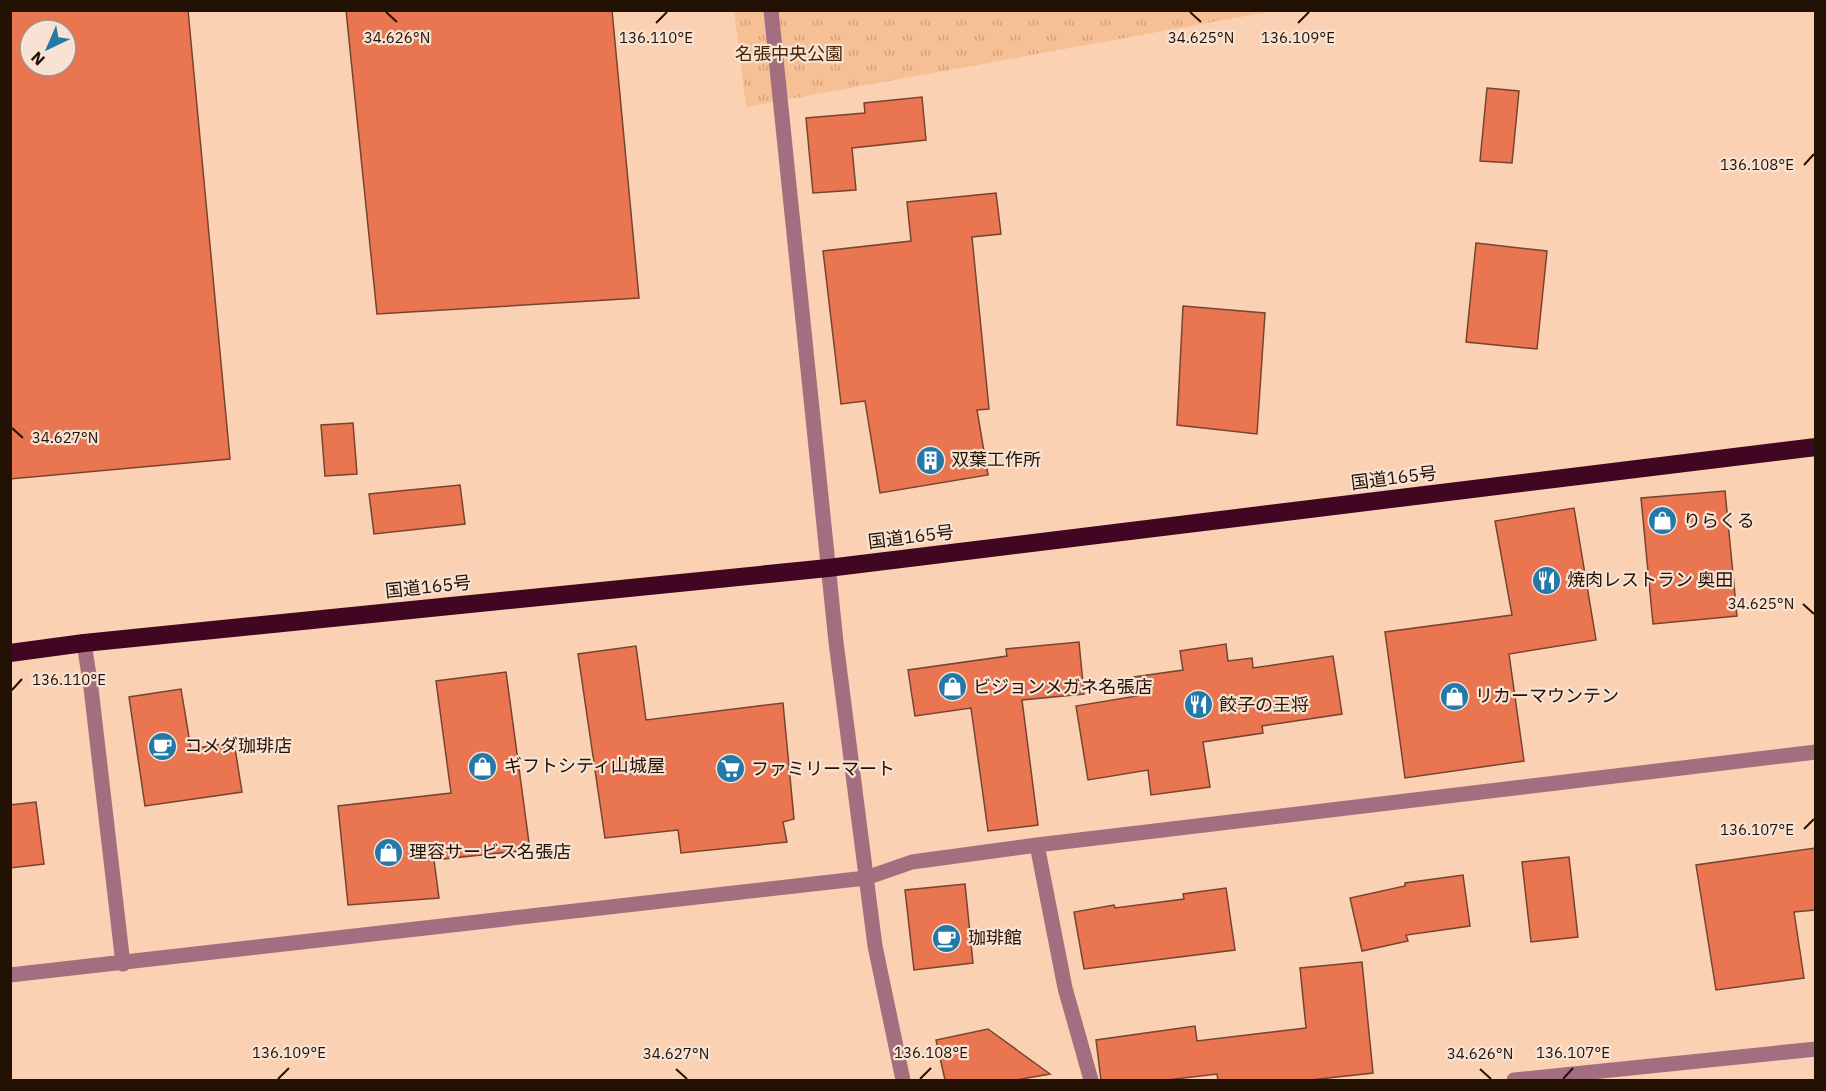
<svg xmlns="http://www.w3.org/2000/svg" width="1826" height="1091" font-family="'IBM Plex Sans','Noto Sans JP',sans-serif">
  <style>
    .park { fill: url(#park-tufts) }
    .building { fill: #e97650; stroke: #774332; stroke-width: 1.5; fill-rule: evenodd }
    .lines { fill: none; stroke-linecap: round; stroke-linejoin: round }
    .minor { stroke: #a36f80; stroke-width: 15 }
    .highway { stroke: #410621; stroke-width: 18 }
    .ticks { fill: none; stroke: #231103; stroke-width: 2 }
    .labels { text-anchor: middle; stroke-width: 4.5; stroke-linejoin: round; paint-order: stroke }
    .park-label { font-size: 18px; fill: #4a2501; stroke: #f7e2d3 }
    .poi-label { font-size: 18px; fill: #231103; stroke: #f7e2d3; text-anchor: start }
    .street-label { font-size: 18px; fill: #231103; stroke: #f7e2d3 }
    .ticks-label { font-size: 15px; text-anchor: middle; fill: #231103; stroke: #f7e2d3; stroke-width: 4.5; stroke-linejoin: round; paint-order: stroke }
  </style>
  <defs>
    <pattern id="park-tufts" width="24" height="20" patternUnits="userSpaceOnUse" patternTransform="scale(1.5)"><rect width="24" height="20" fill="#f6bf94"/><path d="M3 7l-1-3M5 7V3M7 7l1-3M15 17l-1-3M17 17v-4M19 17l1-3" fill="none" stroke="#d3a37e"/></pattern>
  </defs>
  <rect width="100%" height="100%" fill="#fad1b2"/>
  <!-- park -->
  <path class="park" d="M 734,10 L 1273,11 L 746,107 Z"/>
  <!-- building -->
  <path class="building" d="M 10,10 L 188,10 L 230,459 L 10,479 ZM 30,30 L 66,30 L 66,66 L 30,66 Z
    M 346,10 L 612,10 L 639,298 L 377,314 Z
    M 1487,88 L 1519,91 L 1512,163 L 1480,161 Z
    M 922,97 L 926,140 L 852,148 L 856,190 L 813,193 L 806,118 L 865,113 L 864,103 Z
    M 996,193 L 1001,234 L 972,237 L 989,409 L 977,410 L 988,475 L 880,493 L 865,401 L 841,404 L 823,251 L 911,241 L 907,202 Z
    M 1476,243 L 1547,251 L 1537,349 L 1466,342 Z
    M 1183,306 L 1265,313 L 1257,434 L 1177,425 Z
    M 353,423 L 357,474 L 325,476 L 321,425 Z
    M 460,485 L 465,524 L 374,534 L 369,494 Z
    M 1725,491 L 1737,616 L 1653,624 L 1641,498 Z
    M 1574,508 L 1596,640 L 1509,654 L 1524,761 L 1405,778 L 1385,632 L 1512,615 L 1495,521 Z
    M 1079,642 L 1084,694 L 1022,700 L 1038,825 L 988,831 L 971,708 L 915,716 L 908,670 L 1007,656 L 1006,649 Z
    M 1226,644 L 1228,661 L 1252,658 L 1253,668 L 1333,656 L 1342,714 L 1262,726 L 1263,733 L 1203,742 L 1210,787 L 1151,795 L 1148,770 L 1088,780 L 1076,706 L 1137,696 L 1134,677 L 1183,670 L 1180,651 Z
    M 636,646 L 646,720 L 783,703 L 794,819 L 783,822 L 787,842 L 681,853 L 678,830 L 605,838 L 578,654 Z
    M 506,672 L 530,850 L 434,860 L 439,898 L 348,905 L 338,806 L 451,793 L 436,681 Z
    M 181,689 L 191,749 L 234,742 L 242,792 L 145,806 L 129,697 Z
    M 36,802 L 44,864 L 10,868 L 10,805 Z
    M 1815,848 L 1815,910 L 1794,912 L 1804,978 L 1716,990 L 1696,865 Z
    M 1569,857 L 1578,937 L 1531,942 L 1522,862 Z
    M 1463,875 L 1470,926 L 1406,935 L 1408,941 L 1362,951 L 1350,898 L 1405,886 L 1405,883 Z
    M 965,884 L 973,963 L 914,970 L 905,890 Z
    M 1226,888 L 1235,950 L 1084,969 L 1074,912 L 1114,905 L 1115,908 L 1184,899 L 1183,894 Z
    M 1362,962 L 1373,1073 L 1310,1080 L 1218,1080 L 1217,1074 L 1167,1080 L 1101,1080 L 1096,1040 L 1195,1026 L 1197,1041 L 1306,1028 L 1300,968 Z
    M 988,1029 L 1050,1074 L 1016,1080 L 945,1080 L 936,1040 Z"/>
  <g class="lines">
    <!-- minor -->
    <path class="minor" d="M 771,10 L 836,642 L 875,946 L 903,1080
      M 84,643 L 91,688 L 123,964
      M 1037,845 L 1065,988 L 1091,1080
      M 10,975 L 866,878 L 912,862 L 1037,845 L 1816,752
      M 1514,1080 L 1816,1049"/>
    <!-- highway -->
    <path class="highway" d="M 10,653 L 84,643 L 828,568 L 1816,447"/>
  </g>
  <!-- ticks -->
  <path class="ticks" d="M 386,12 L 397,22M 1190,12 L 1201,22M 656,23 L 667,12M 1298,23 L 1309,12M 1804,165 L 1814,154M 12,428 L 23,438M 1803,604 L 1814,614M 12,690 L 22,679M 1804,829 L 1814,819M 676,1069 L 687,1079M 1480,1069 L 1491,1079M 278,1079 L 289,1068M 920,1079 L 931,1068M 1563,1079 L 1573,1068"/>
  <!-- icons -->
  <defs>
    <symbol id="building-disc" viewBox="-11 -11 22 22"><circle r="9.5" fill="#2579a9" stroke="#f7e2d3"/><path d="M-4-6H4V6H1V3H-1V6H-4ZM-2.5-4.3h1.7v1.8h-1.7ZM.8-4.3h1.7v1.8H.8ZM-2.5-1h1.7V.8h-1.7ZM.8-1h1.7V.8H.8Z" fill="#fff"/></symbol>
    <symbol id="shop-disc" viewBox="-11 -11 22 22"><circle r="9.5" fill="#2579a9" stroke="#f7e2d3"/><path d="M-5-2.5h2.3a2.7 3.5 0 0 1 5.4 0H5L5.5 6h-11ZM-1.5-2.5h3a1.5 2.3 0 0 0-3 0Z" fill="#fff"/></symbol>
    <symbol id="restaurant-disc" viewBox="-11 -11 22 22"><circle r="9.5" fill="#2579a9" stroke="#f7e2d3"/><path d="M-5-6h1v4h1v-4h1v4h1v-4h1v5L-1.5 .5V6h-2V.5L-5-1ZM5-6V6H3V1.5H1.5Q1.5-4 5-6Z" fill="#fff"/></symbol>
    <symbol id="cafe-disc" viewBox="-11 -11 22 22"><circle r="9.5" fill="#2579a9" stroke="#f7e2d3"/><path d="M-5.5-4.5H6V0H3Q3 3.5 0 3.5H-2.5Q-5.5 3.5-5.5 0ZM3-3.2v2h1.7v-2ZM-6 4.5H4V6H-6Z" fill="#fff"/></symbol>
    <symbol id="supermarket-disc" viewBox="-11 -11 22 22"><circle r="9.5" fill="#2579a9" stroke="#f7e2d3"/><path d="M-6-5.5h2.5l.6 2H6L4.5 2H-2.5L-4.4-4H-6ZM-1.5 3.2a1.3 1.3 0 1 0 .1 0ZM3 3.2a1.3 1.3 0 1 0 .1 0Z" fill="#fff"/></symbol>
  </defs>
  <g fill-rule="evenodd">
    <use href="#building-disc" x="914" y="444" width="33" height="33"/>
    <use href="#shop-disc" x="1646" y="504" width="33" height="33"/>
    <use href="#restaurant-disc" x="1530" y="564" width="33" height="33"/>
    <use href="#shop-disc" x="936" y="670" width="33" height="33"/>
    <use href="#shop-disc" x="1438" y="680" width="33" height="33"/>
    <use href="#restaurant-disc" x="1182" y="688" width="33" height="33"/>
    <use href="#cafe-disc" x="146" y="730" width="33" height="33"/>
    <use href="#shop-disc" x="466" y="750" width="33" height="33"/>
    <use href="#supermarket-disc" x="714" y="752" width="33" height="33"/>
    <use href="#shop-disc" x="372" y="836" width="33" height="33"/>
    <use href="#cafe-disc" x="930" y="922" width="33" height="33"/>
  </g>
  <g class="labels">
    <!-- park labels -->
    <g class="park-label">
      <text x="789" y="60">名張中央公園</text>
    </g>
    <!-- poi labels -->
    <g class="poi-label">
      <text x="951" y="466">双葉工作所</text>
      <text x="1683" y="527">りらくる</text>
      <text x="1567" y="586">焼肉レストラン 奥田</text>
      <text x="973" y="693">ビジョンメガネ名張店</text>
      <text x="1475" y="702">リカーマウンテン</text>
      <text x="1219" y="711">餃子の王将</text>
      <text x="184" y="752">コメダ珈琲店</text>
      <text x="504" y="772">ギフトシティ山城屋</text>
      <text x="751" y="775">ファミリーマート</text>
      <text x="409" y="858">理容サービス名張店</text>
      <text x="968" y="944">珈琲館</text>
    </g>
    <!-- street labels -->
    <g class="street-label">
      <text transform="translate(1394 478) rotate(-7)" y="6">国道165号</text>
      <text transform="translate(911 537) rotate(-7)" y="6">国道165号</text>
      <text transform="translate(428 587) rotate(-6)" y="6">国道165号</text>
    </g>
  </g>
  <g class="ticks-label">
    <text x="397" y="43">34.626°N</text>
    <text x="1201" y="43">34.625°N</text>
    <text x="656" y="43">136.110°E</text>
    <text x="1298" y="43">136.109°E</text>
    <text x="1757" y="170">136.108°E</text>
    <text x="65" y="443">34.627°N</text>
    <text x="1761" y="609">34.625°N</text>
    <text x="69" y="685">136.110°E</text>
    <text x="1757" y="835">136.107°E</text>
    <text x="289" y="1058">136.109°E</text>
    <text x="931" y="1058">136.108°E</text>
    <text x="1573" y="1058">136.107°E</text>
    <text x="676" y="1059">34.627°N</text>
    <text x="1480" y="1059">34.626°N</text>
  </g>
  <!-- border -->
  <rect width="1826" height="1091" fill="none" stroke="#231103" stroke-width="24"/>
  <!-- north arrow -->
  <g transform="translate(48 48) rotate(224)"><circle r="28" fill="#f7e2d3" stroke="#a28e80" stroke-width="1.5"/>
  <path d="M0-4.5L10 22L0 15L-10 22Z" fill="#2579a9"/>
  <text y="-9" font-size="16" font-weight="bold" text-anchor="middle" fill="#231103">N</text>
  </g>
</svg>
